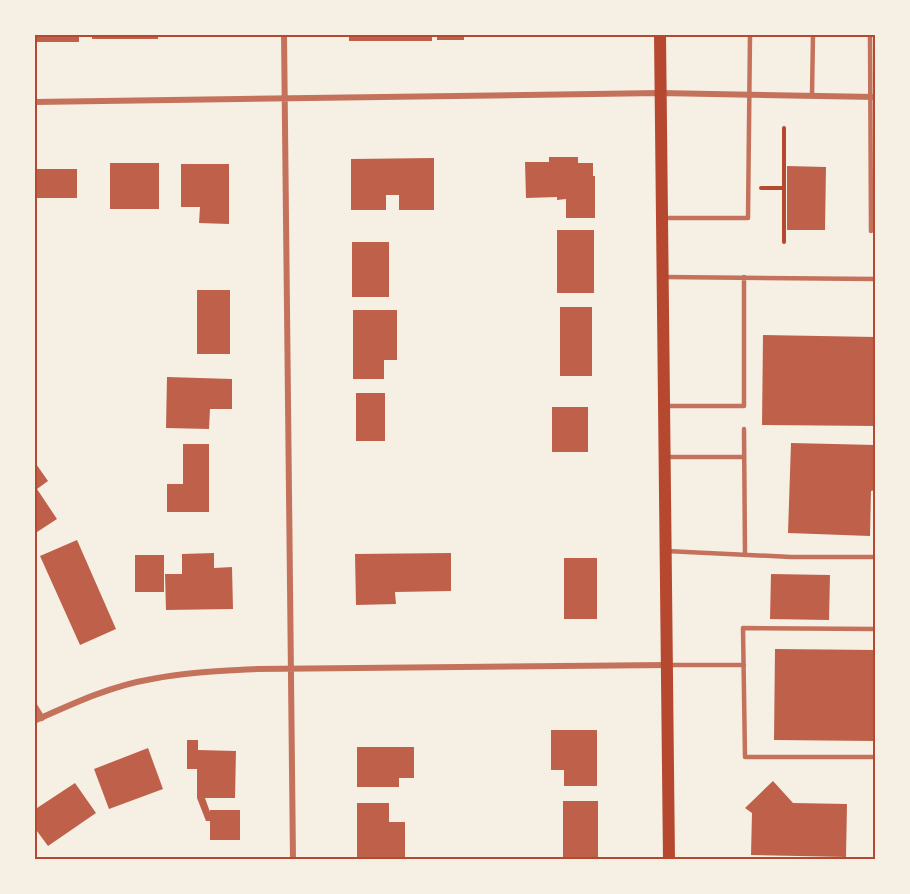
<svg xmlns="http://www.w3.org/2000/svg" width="910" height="894" font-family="'Times New Roman',serif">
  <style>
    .building { fill: #bf614a }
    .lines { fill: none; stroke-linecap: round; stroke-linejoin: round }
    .path { stroke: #b5482f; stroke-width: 4 }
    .service { stroke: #c5725c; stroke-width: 4.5 }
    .minor { stroke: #c5725c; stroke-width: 6 }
    .secondary { stroke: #b5482f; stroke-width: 12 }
    .neatline { fill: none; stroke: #b5482f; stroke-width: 2 }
  </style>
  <rect width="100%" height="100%" fill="#f6efe4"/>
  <!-- building -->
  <path class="building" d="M 34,34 L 79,34 L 79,42 L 34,42 Z
    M 92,34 L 158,34 L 158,39 L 92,39 Z
    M 349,34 L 432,34 L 432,41 L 349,41 Z
    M 437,34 L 464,34 L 464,40 L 437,40 Z
    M 549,157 L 578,157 L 578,163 L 593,163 L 593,176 L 595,176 L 595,218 L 566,218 L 566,199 L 557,200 L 557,197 L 526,198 L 525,162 L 549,162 Z
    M 434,158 L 434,210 L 399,210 L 399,195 L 386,195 L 386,210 L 351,210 L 351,159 Z
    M 110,163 L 159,163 L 159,209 L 110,209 Z
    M 181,164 L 229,164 L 229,224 L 199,223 L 200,207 L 181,207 Z
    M 787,166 L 826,167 L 825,230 L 787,230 Z
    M 34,169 L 77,169 L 77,198 L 34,198 Z
    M 557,230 L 594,230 L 594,293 L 557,293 Z
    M 352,242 L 389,242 L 389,297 L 352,297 Z
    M 197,290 L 230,290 L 230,354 L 197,354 Z
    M 560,307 L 592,307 L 592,376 L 560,376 Z
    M 353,310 L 397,310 L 397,360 L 384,360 L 384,379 L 353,379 Z
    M 763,335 L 876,337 L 876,426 L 762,425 Z
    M 167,377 L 232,379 L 232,409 L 210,409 L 209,429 L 166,428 Z
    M 356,393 L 385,393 L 385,441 L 356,441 Z
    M 552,407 L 588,407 L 588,452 L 552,452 Z
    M 791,443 L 876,445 L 876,490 L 871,491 L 870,536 L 788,533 Z
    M 183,444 L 209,444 L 209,512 L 167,512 L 167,484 L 183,484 Z
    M 34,461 L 48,481 L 37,489 L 57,519 L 34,534 Z
    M 77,540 L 116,629 L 80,645 L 40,556 Z
    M 214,553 L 214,568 L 232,567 L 233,609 L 166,610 L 165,574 L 182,574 L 182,554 Z
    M 451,553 L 451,591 L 395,592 L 396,604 L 356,605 L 355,554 Z
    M 135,555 L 164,555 L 164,592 L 135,592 Z
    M 564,558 L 597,558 L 597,619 L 564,619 Z
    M 771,574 L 830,575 L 829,620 L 770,619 Z
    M 775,649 L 876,650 L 876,741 L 774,740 Z
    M 551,730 L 597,730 L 597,786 L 564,786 L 564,770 L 551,770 Z
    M 187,740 L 198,740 L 198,750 L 236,751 L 235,798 L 205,798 L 210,812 L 210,810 L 240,810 L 240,840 L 210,840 L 210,821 L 206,821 L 197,798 L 197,769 L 187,769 Z
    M 357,747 L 414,747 L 414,778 L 399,778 L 399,787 L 357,787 Z
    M 148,748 L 163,789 L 109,809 L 94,769 Z
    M 773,781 L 793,803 L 847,804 L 846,857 L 751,855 L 752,813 L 745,808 Z
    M 75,783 L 96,813 L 48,846 L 34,827 L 34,810 Z
    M 563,801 L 598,801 L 598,859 L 563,859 Z
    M 357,803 L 389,803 L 389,822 L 405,822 L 405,860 L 357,860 Z"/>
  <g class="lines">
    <!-- path -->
    <path class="path" d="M 761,188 L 784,188
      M 784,242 L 784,128"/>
    <!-- service -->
    <path class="service" d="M 870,34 L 871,231
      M 812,96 L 813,34
      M 665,218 L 748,218 L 750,34
      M 665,277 L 876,279
      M 665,406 L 744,406 L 744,277
      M 744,429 L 745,555
      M 666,457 L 744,457
      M 666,551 L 791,557 L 876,557
      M 876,629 L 743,628 L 745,757 L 876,757
      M 667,665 L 744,665"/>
    <!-- minor -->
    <path class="minor" d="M 284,34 L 293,860
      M 34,102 L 660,93 L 876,97
      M 34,705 L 42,718
      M 34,721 C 72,704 110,686 152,679 C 187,672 222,671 257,669 L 667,665"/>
    <!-- secondary -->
    <path class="secondary" d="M 660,34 L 669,860"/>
  </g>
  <!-- border -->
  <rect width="910" height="894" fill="none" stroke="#f6efe4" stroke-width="72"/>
  <rect x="36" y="36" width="838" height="822" class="neatline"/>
</svg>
